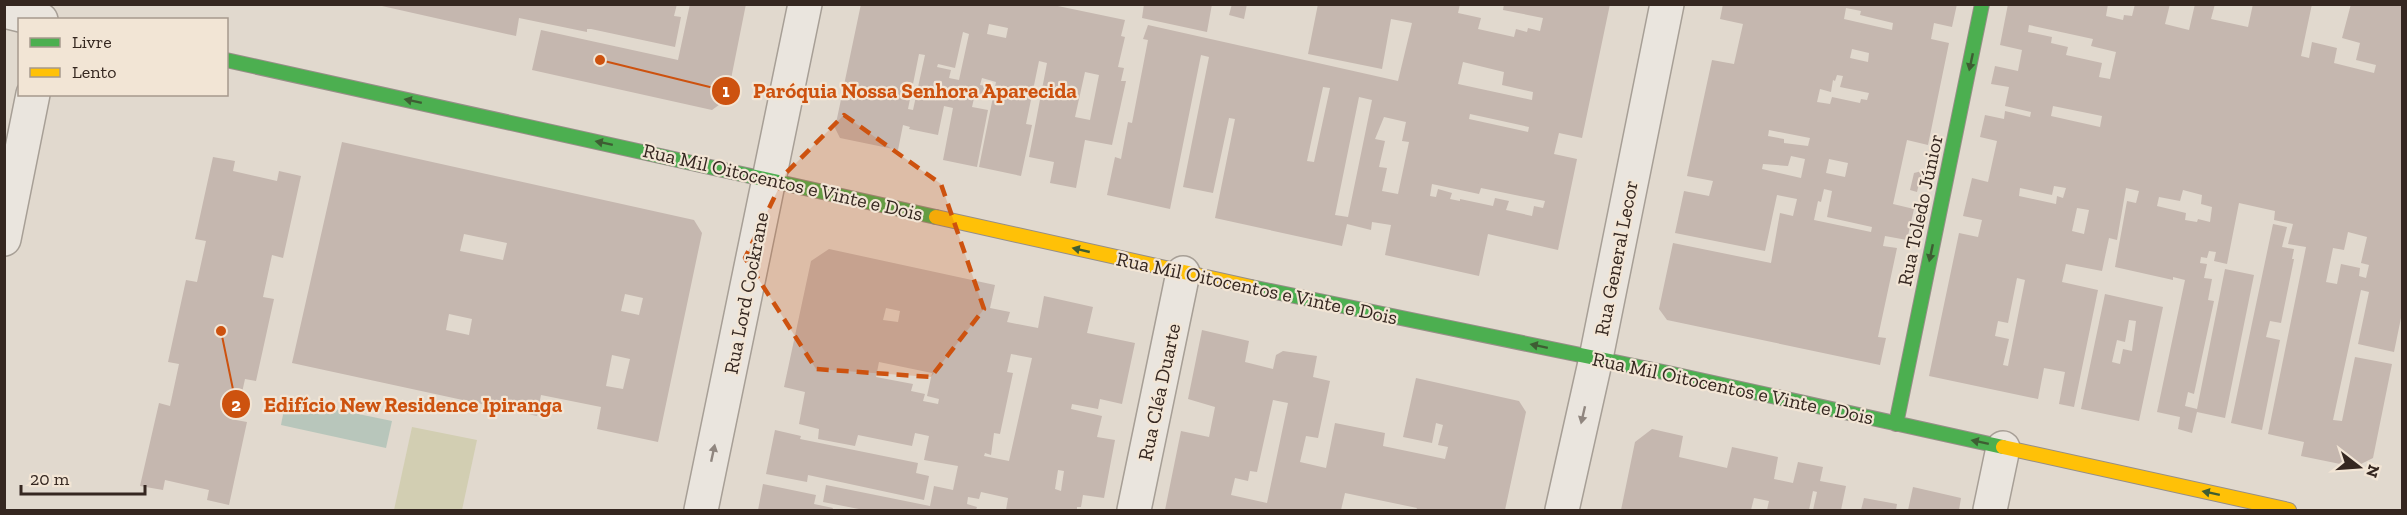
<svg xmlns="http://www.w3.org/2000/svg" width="2407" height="515" font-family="'Zilla Slab',serif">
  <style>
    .green { fill: #d2ceb2 }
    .water { fill: #b8c6bb }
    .building { fill: #c5b7af; fill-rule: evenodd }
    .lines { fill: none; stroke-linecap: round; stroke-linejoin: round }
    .street-casing { stroke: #a79f96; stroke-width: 36 }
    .fast-casing { stroke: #968e87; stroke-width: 16 }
    .slow-casing { stroke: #968e87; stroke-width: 16 }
    .street { stroke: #eae5de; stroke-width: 33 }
    .fast { stroke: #4caf50; stroke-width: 14 }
    .slow { stroke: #ffc107; stroke-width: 14 }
    .oneway { fill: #3e5d33 }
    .oneway2 { fill: #90867f }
    .marked { fill: #cd520f; fill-opacity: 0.2; stroke: #cd520f; stroke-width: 4.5; stroke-dasharray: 12 8; stroke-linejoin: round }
    .labels { text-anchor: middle; stroke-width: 4.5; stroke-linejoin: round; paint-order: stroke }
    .street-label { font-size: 20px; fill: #352720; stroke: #f2e5d5 }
    .leader { fill: none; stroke: #cd520f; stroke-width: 2 }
    .callout-dot { fill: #cd520f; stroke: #f2e5d5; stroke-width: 2 }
    .mark-label { font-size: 18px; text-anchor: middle; font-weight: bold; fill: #fff }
    .callout-label { font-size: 21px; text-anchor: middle; font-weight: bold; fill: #cd520f; stroke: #f2e5d5; stroke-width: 4.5; stroke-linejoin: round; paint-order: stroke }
  </style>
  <rect width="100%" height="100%" fill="#e1d9ce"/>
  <!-- green -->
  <path class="green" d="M 412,427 L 477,440 L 462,510 L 394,510 Z"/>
  <!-- water -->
  <path class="water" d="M 286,399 L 392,421 L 386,448 L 281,425 Z"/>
  <!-- building -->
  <path class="building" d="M 373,4 L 677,4 L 674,16 L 681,17 L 675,47 L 591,29 L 587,29 L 587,32 L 519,18 L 516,36 Z
    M 690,4 L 746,4 L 727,99 L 712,110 L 532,70 L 541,30 L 678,60 Z
    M 861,4 L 1053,5 L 1125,20 L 1121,36 L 1125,37 L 1118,67 L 1124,68 L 1121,81 L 1126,81 L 1112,145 L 1085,140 L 1076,188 L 1050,183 L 1054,162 L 1029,157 L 1047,63 L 1039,61 L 1026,124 L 1032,125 L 1021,176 L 979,167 L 996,82 L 982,78 L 980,85 L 986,86 L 984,96 L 975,94 L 972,107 L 988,110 L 977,167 L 943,160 L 953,108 L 944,106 L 938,135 L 909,129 L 910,127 L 903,125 L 898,150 L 840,138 L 835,128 ZM 989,24 L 1008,28 L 1006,38 L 987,34 ZM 963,32 L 969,34 L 959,80 L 949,78 L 951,70 L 937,67 L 938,64 L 955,68 ZM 919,54 L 925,55 L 913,110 L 908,109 ZM 1085,72 L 1099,75 L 1090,120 L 1075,117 Z
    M 1144,4 L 1212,4 L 1207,32 L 1142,18 Z
    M 1232,4 L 1247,4 L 1244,19 L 1229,15 Z
    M 1318,4 L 1460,4 L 1458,13 L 1481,18 L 1478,29 L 1514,37 L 1516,29 L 1527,32 L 1528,28 L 1540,31 L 1543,18 L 1503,10 L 1504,4 L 1610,4 L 1582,138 L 1559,133 L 1554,154 L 1577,159 L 1558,250 L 1488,234 L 1479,276 L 1385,255 L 1391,225 L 1372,222 L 1371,230 L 1347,224 L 1342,246 L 1215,218 L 1235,119 L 1229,118 L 1213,193 L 1183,187 L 1209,57 L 1201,55 L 1170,209 L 1107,195 L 1115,157 L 1121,159 L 1128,122 L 1132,123 L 1148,40 L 1143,39 L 1148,25 L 1398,81 L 1412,23 L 1391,19 L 1382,69 L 1308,54 ZM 1463,62 L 1504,72 L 1502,85 L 1533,92 L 1532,100 L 1458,84 ZM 1323,87 L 1330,88 L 1314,162 L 1307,161 ZM 1359,97 L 1372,100 L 1348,217 L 1335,215 ZM 1470,114 L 1529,127 L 1528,132 L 1469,119 ZM 1384,117 L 1406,122 L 1402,141 L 1409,142 L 1398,194 L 1382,191 L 1387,168 L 1379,167 L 1385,141 L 1375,139 ZM 1432,184 L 1479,194 L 1481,188 L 1545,201 L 1543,208 L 1534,206 L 1532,216 L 1506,210 L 1509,201 L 1495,198 L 1493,206 L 1460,199 L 1460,201 L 1450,199 L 1452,193 L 1438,189 L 1436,197 L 1430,196 Z
    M 1723,4 L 1957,4 L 1952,27 L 1934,23 L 1931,39 L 1949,43 L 1928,145 L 1907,140 L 1893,204 L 1914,209 L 1907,240 L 1885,236 L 1883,246 L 1897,248 L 1878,337 L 1886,338 L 1880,365 L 1667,320 L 1659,309 L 1673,243 L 1771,263 L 1780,213 L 1793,216 L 1797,199 L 1777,195 L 1765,251 L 1675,233 L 1684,191 L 1709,196 L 1713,181 L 1687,176 L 1712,60 L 1734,64 L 1743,24 L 1720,19 ZM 1846,8 L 1861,11 L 1860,15 L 1893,23 L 1892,30 L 1844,19 ZM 1852,49 L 1869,53 L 1868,62 L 1850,58 ZM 1837,75 L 1843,76 L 1840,87 L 1869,93 L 1867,100 L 1861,99 L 1860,103 L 1832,97 L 1830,104 L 1817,102 L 1820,89 L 1831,92 L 1833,80 L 1835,81 ZM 1769,130 L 1810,138 L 1808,146 L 1784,143 L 1784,139 L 1768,136 ZM 1791,156 L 1805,159 L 1801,178 L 1762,169 L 1763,164 L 1788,166 ZM 1829,159 L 1848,163 L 1845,177 L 1826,173 ZM 1824,189 L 1832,191 L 1827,217 L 1872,227 L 1871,232 L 1814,220 L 1818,201 L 1821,202 Z
    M 2008,4 L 2108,4 L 2106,16 L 2123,20 L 2124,15 L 2132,16 L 2135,4 L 2170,4 L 2165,24 L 2189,30 L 2195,4 L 2215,4 L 2211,19 L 2248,27 L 2253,4 L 2312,4 L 2301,56 L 2309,58 L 2312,42 L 2337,48 L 2334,63 L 2374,73 L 2376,65 L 2356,60 L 2360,43 L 2342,38 L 2351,4 L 2402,4 L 2402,313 L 2394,352 L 2358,344 L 2369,292 L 2361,290 L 2333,420 L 2342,421 L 2355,357 L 2392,364 L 2373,458 L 2355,467 L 2301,456 L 2304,442 L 2268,434 L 2306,247 L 2288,244 L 2293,224 L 2274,220 L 2275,211 L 2239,203 L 2227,264 L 2214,261 L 2216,252 L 2209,251 L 2207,258 L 2201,257 L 2200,263 L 2207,264 L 2204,278 L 2212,279 L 2208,300 L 2214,301 L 2194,394 L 2188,392 L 2185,406 L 2197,409 L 2225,269 L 2254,275 L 2225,418 L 2197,412 L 2192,433 L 2178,429 L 2180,417 L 2157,412 L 2185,280 L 2173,277 L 2173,280 L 2115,267 L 2127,201 L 2136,203 L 2139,191 L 2126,188 L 2117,240 L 2109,238 L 2102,271 L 2066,264 L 2062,282 L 2098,290 L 2074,407 L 2059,404 L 2065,372 L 2044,368 L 2038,399 L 1929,376 L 1959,233 L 1978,237 L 1982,220 L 1963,216 L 1972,178 L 1988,182 L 1997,141 L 1980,137 L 1985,115 L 2004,119 L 2005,111 L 2030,117 L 2031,112 L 2005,106 L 2009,87 L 1991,84 L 1995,66 L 2018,71 L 2022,50 L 2000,45 ZM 2029,25 L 2093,39 L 2091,46 L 2116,52 L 2110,79 L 2099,77 L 2102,63 L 2066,55 L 2068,47 L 2051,43 L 2052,37 L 2028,32 ZM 2053,106 L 2102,116 L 2100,127 L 2051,116 ZM 2054,186 L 2066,188 L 2063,198 L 2057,196 L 2056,204 L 2019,196 L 2020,188 L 2052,195 ZM 2183,190 L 2202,195 L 2201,204 L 2212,207 L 2210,222 L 2198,219 L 2197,222 L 2185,220 L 2186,213 L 2157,206 L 2159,197 L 2180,201 ZM 2077,208 L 2089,210 L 2084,234 L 2072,231 ZM 2348,232 L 2367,237 L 2361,263 L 2369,265 L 2366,278 L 2359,276 L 2360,268 L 2341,264 L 2337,284 L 2326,282 L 2333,248 L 2344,250 ZM 2017,278 L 2025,280 L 2008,366 L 2003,365 L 2009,339 L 1995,336 L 1998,321 L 2008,323 Z
    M 342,142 L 694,220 L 702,233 L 658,442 L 597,429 L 601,407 L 541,395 L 537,416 L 292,363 ZM 464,234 L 507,243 L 503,260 L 460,251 ZM 625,294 L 643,298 L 639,315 L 621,311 ZM 449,314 L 472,319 L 469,335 L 446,330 ZM 612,355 L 630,359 L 623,389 L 606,386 Z
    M 213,157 L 235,161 L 233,171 L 277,181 L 279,171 L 301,176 L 283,258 L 272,255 L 263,297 L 274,299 L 256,381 L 245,379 L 236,420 L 247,422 L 229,505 L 207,500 L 209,490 L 165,480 L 163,490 L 140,486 L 159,403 L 170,406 L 179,364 L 168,362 L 186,280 L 197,282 L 206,241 L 195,239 Z
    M 1922,171 L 1917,192 L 1910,190 L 1914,173 Z
    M 2273,224 L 2287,227 L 2282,247 L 2294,249 L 2292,259 L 2294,259 L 2281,323 L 2270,321 L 2266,337 L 2280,340 L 2262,430 L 2231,423 Z
    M 829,249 L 995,285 L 990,308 L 1010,312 L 1007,322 L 1038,328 L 1044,296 L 1093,307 L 1087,333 L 1135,343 L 1122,404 L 1100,399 L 1098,409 L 1072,404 L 1071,409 L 1102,416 L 1097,437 L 1115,440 L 1104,498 L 1083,495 L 1081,507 L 1077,507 L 1077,510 L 1006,510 L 1008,498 L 981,492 L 979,499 L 968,497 L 967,504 L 977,507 L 976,510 L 864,510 L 823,502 L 826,485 L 930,506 L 934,486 L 953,490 L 958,466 L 924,460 L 929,436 L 915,433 L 912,446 L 858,435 L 855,446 L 818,439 L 819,429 L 799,424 L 805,392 L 784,387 L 811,261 ZM 886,308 L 900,311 L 898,322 L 883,320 ZM 1011,354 L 1032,358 L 1009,461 L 984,456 L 985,453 L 991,455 L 994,433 L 1000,434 L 1013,373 L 1007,372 ZM 879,362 L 932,373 L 927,396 L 939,399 L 938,404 L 923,401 L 925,394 L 911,391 L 913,384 L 876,377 ZM 1058,470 L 1064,471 L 1061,491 L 1055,489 Z
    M 2105,294 L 2163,307 L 2139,421 L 2081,409 ZM 2129,320 L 2136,321 L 2132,351 L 2123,349 L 2120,364 L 2112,362 L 2117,340 L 2125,342 Z
    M 1202,330 L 1249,341 L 1245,362 L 1273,369 L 1276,355 L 1283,351 L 1317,356 L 1313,377 L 1330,381 L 1318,438 L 1306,436 L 1300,462 L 1326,468 L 1335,423 L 1385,433 L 1383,446 L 1445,459 L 1448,447 L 1438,445 L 1443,425 L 1436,423 L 1432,443 L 1403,437 L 1416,378 L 1519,401 L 1526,412 L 1505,510 L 1416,510 L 1417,508 L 1345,493 L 1341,510 L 1165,510 L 1181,431 L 1209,437 L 1215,407 L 1188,399 ZM 1273,400 L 1288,403 L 1267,503 L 1231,495 L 1235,478 L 1248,481 L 1250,471 L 1257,472 Z
    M 1652,429 L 1683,436 L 1679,457 L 1727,468 L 1732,447 L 1778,457 L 1774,479 L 1793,483 L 1798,462 L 1823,467 L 1820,481 L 1846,486 L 1841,510 L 1813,510 L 1817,492 L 1813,491 L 1809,510 L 1767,510 L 1769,501 L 1754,498 L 1751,510 L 1621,510 L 1635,442 Z
    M 775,430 L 801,436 L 800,439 L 918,463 L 916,473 L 929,476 L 924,500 L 808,475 L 807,482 L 766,474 Z
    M 763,484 L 816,495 L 814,504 L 833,508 L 832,510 L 758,510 Z
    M 1913,487 L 1961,498 L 1959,510 L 1908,510 Z
    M 1864,498 L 1897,504 L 1896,510 L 1861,510 Z"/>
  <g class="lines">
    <defs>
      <path id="street" d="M 4,11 L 41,20
        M 4,239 L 33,94
        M 701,510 L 805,4
        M 1134,510 L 1183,273
        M 1562,510 L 1596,358 L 1667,4
        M 1990,510 L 2003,448"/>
      <path id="fast" d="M 226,60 L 936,217
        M 1251,287 L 1668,373 L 2003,447
        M 1896,424 L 1982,4"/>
      <path id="slow" d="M 936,217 L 1251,287
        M 2003,447 L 2289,510"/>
    </defs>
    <!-- street casing -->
    <use href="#street" class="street-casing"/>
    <!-- fast casing -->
    <use href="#fast" class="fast-casing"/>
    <!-- slow casing -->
    <use href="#slow" class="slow-casing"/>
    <!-- street -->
    <use href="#street" class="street"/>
    <!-- fast -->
    <use href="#fast" class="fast"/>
    <!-- slow -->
    <use href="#slow" class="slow"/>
  </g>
  <!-- one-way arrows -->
  <defs><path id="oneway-solid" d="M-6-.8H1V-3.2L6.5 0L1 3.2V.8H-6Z" transform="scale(1.5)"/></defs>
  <g class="oneway">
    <use href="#oneway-solid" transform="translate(1971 62) rotate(102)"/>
    <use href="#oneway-solid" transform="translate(413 101) rotate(-168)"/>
    <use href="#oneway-solid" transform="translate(604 143) rotate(-168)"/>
    <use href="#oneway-solid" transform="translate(1081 250) rotate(-167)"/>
    <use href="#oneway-solid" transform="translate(1931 253) rotate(102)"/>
    <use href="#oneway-solid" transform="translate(1539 346) rotate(-168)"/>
    <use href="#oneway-solid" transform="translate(1980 442) rotate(-168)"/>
    <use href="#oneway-solid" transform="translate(2211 493) rotate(-168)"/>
  </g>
  <g class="oneway2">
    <use href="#oneway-solid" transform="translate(1583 415) rotate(103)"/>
    <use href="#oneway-solid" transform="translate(713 453) rotate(-78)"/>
  </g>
  <!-- marked area -->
  <path class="marked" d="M 844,115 L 941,184 L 984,309 L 931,377 L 816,369 L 745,258 L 786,173 Z"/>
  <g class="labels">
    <!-- street labels -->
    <g class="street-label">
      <text transform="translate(783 182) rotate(13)" y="7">Rua Mil Oitocentos e Vinte e Dois</text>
      <text transform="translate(1920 210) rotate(-78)" y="7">Rua Toledo Júnior</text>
      <text transform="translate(1616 258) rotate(-79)" y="7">Rua General Lecor</text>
      <text transform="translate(1257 288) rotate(12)" y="7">Rua Mil Oitocentos e Vinte e Dois</text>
      <text transform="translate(746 293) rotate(-79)" y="7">Rua Lord Cockrane</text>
      <text transform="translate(1733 388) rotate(12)" y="7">Rua Mil Oitocentos e Vinte e Dois</text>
      <text transform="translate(1159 392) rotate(-78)" y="7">Rua Cléa Duarte</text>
    </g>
  </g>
  <!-- callouts -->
  <path class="leader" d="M600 60L726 91M221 331L236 404"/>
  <g class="callout-dot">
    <circle cx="600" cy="60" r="6"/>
    <circle cx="221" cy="331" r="6"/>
    <circle cx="726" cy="91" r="15"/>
    <circle cx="236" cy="404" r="15"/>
  </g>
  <g class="mark-label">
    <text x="726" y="97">1</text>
    <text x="236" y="411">2</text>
  </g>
  <g class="callout-label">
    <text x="915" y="98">Paróquia Nossa Senhora Aparecida</text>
    <text x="413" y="412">Edifício New Residence Ipiranga</text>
  </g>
  <!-- border -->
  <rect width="2407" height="515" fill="none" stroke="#352720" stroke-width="12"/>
  <!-- legend -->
  <rect x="18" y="18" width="210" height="78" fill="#f2e5d5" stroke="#a6998d" stroke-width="1.5"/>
  <rect x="30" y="38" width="30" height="9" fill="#4caf50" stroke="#a6998d" stroke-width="1.5"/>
  <text x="72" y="48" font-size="18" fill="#352720">Livre</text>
  <rect x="30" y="68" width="30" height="9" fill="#ffc107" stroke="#a6998d" stroke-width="1.5"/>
  <text x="72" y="78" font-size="18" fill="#352720">Lento</text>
  <!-- north arrow -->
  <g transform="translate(2359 467) rotate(107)" stroke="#f2e5d5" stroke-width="4.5" paint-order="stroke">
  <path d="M0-4.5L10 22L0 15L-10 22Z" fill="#352720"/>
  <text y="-9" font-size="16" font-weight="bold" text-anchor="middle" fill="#352720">N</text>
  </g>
  <!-- scale -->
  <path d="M21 485v9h124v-9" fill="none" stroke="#352720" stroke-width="3"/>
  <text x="30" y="485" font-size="18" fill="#352720" stroke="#f2e5d5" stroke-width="4.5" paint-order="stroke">20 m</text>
</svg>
